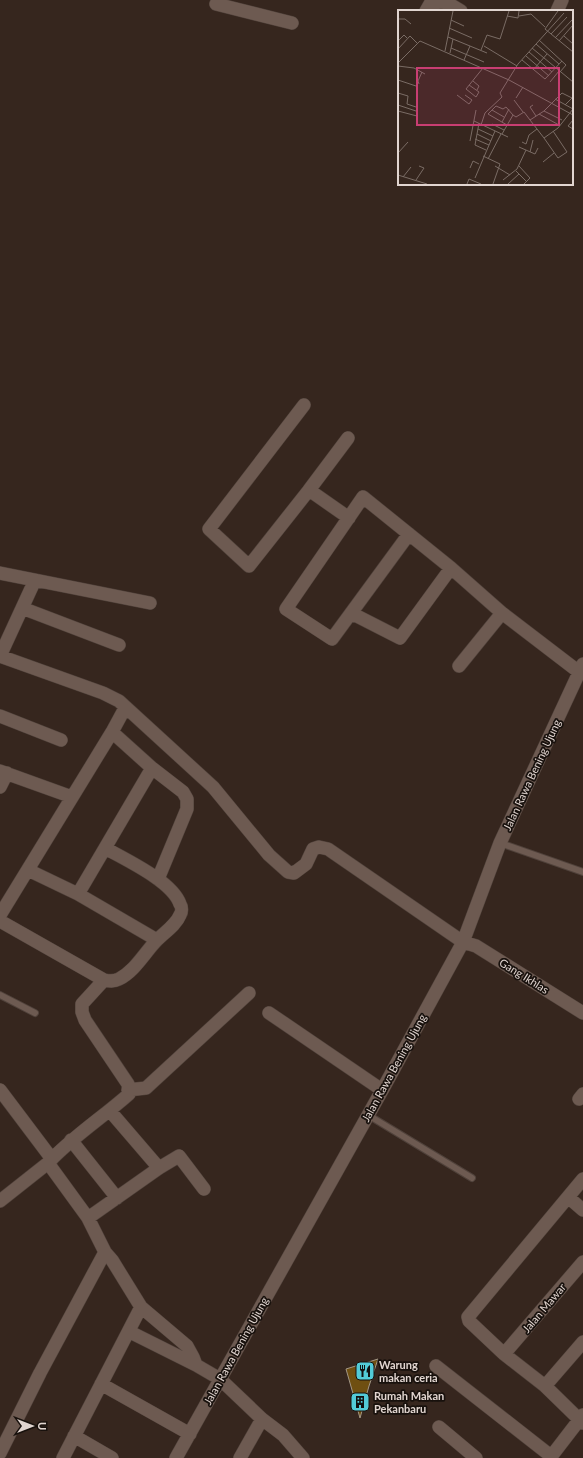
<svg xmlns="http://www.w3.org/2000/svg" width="583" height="1458" font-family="Lato,sans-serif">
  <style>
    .building { fill: #6f4f11; stroke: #a39786 }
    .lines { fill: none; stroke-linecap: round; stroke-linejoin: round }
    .lane-casing { stroke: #50423b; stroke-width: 8 }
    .street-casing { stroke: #50423b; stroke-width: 14 }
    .lane { stroke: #6d5a51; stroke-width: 6 }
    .street { stroke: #6d5a51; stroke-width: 13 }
    .labels { text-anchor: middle; stroke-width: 3.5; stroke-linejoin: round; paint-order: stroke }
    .street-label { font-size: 11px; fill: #e1d5d0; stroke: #18110d }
    .poi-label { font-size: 11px; font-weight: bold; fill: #e1d5d0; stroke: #18110d; text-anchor: start }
    .inset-road { fill: none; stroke: #7a6c65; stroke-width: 1 }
    .view { fill: #c83e72; fill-opacity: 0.15; stroke: #c83e72; stroke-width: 2 }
    .inset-edge { fill: none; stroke: #e1d5d0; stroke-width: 2 }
  </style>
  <rect width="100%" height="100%" fill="#36261e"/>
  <!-- building -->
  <path class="building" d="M 378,1359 L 369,1386 L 360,1418 L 346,1369 Z"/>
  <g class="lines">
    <defs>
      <path id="lane" d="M 500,843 L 583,872
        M 0,995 L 35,1013
        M 368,1115 L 472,1178"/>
      <path id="street" d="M 216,4 L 292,23
        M 426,11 L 430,4 C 445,0 448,3 461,11
        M 557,11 L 562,0
        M 304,405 L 209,529 L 249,566 L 309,490
        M 348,438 L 309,490 L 349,518
        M 409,534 L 332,639 L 286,609 L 363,497 L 451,568 L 502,613 L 579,672
        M 0,573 L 150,603
        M 22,608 L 119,645
        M 351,613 L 400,638 L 451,568
        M 0,656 L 103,693 L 119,701 L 213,787 L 269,855 L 288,872 L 294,873 L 306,864 L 313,849 L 319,847 L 328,849 L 463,942 L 476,946 L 583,1013
        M 0,656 L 35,580
        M 459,666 L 502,613
        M 0,716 L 61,740
        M 112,732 L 152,768 L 183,792 L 187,799 L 187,809 L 158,879
        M 0,771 L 72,797
        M 0,787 L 7,773
        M 28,870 L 78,894 L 157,940
        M 78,894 L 152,768
        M 0,915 L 112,732 L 125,708
        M 0,921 L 104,980 L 82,1004 L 82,1012 L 85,1020 L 128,1084 L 129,1094 C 102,1118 72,1137 48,1163 L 88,1218 L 105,1252 L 112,1260 L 141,1307 L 187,1346 L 193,1357 L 196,1365 L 220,1379 L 262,1419 L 283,1435 L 303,1458
        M 104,980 C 109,981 113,982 119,979 C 135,971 145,952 157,940 C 165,932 176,925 180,915 C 182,912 182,907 180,904 C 172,881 126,860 105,848
        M 269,1013 L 382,1090
        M 0,1090 L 52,1159
        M 128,1090 L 146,1088 L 249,993
        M 579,1099 L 583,1094
        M 110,1111 L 159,1168
        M 71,1140 L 117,1198
        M 583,1179 L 468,1317 L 469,1321 L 504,1354 L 545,1386 L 583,1423
        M 568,1197 L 583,1210
        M 0,1201 L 48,1163
        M 88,1218 L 159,1168 L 179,1156 L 204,1189
        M 130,1332 L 196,1365
        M 504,1354 L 583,1262
        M 436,1366 L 551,1456
        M 101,1384 L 190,1434
        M 545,1386 L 583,1342
        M 439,1427 L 476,1458
        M 74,1436 L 112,1458
        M 0,1453 L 40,1373 L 105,1252
        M 63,1458 L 141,1307
        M 176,1458 L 385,1085 L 463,942 L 500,843 L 583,664
        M 240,1458 L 262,1419
        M 550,1458 L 583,1415"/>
    </defs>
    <!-- lane casing -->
    <use href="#lane" class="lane-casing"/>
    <!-- street casing -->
    <use href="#street" class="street-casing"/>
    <!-- lane -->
    <use href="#lane" class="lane"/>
    <!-- street -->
    <use href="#street" class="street"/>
  </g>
  <!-- icons -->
  <defs>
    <symbol id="restaurant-square" viewBox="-11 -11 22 22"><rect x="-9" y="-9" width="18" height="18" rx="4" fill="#52cbd8" stroke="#18110d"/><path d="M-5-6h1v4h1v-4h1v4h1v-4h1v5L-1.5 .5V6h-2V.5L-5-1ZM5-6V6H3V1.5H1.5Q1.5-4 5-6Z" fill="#111"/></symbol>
    <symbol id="building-square" viewBox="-11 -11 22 22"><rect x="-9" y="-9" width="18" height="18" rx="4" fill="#52cbd8" stroke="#18110d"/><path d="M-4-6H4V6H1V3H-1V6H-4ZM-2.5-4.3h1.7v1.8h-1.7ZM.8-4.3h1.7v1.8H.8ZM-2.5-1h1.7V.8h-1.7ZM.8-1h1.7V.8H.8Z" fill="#111"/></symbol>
  </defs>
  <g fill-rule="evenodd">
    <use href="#restaurant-square" x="354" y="1360" width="22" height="22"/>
    <use href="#building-square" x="349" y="1391" width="22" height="22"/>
  </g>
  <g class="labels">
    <!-- street labels -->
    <g class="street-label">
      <text transform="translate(532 775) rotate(-65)" y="4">Jalan Rawa Bening Ujung</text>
      <text transform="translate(524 976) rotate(32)" y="4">Gang Ikhlas</text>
      <text transform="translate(394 1068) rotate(-61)" y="4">Jalan Rawa Bening Ujung</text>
      <text transform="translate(544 1308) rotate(-50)" y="4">Jalan Mawar</text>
      <text transform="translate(236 1351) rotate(-61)" y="4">Jalan Rawa Bening Ujung</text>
    </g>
    <!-- poi labels -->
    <g class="poi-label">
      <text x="379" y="1369">Warung<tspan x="379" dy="13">makan ceria</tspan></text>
      <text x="374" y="1400">Rumah Makan<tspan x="374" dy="13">Pekanbaru</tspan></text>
    </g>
  </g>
  <!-- overview -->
  <g transform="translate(398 10)">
    <rect width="175" height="175" fill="#36261e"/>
    <path class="inset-road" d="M 160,1 L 147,19 L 175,42M 109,6 L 120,8 L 121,1M 121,6 L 133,4 L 147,17M 0,9 L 7,9 L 13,14M 53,10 L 66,16M 51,18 L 74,28M 153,24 L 169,7M 166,26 L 175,34M 50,27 L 89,43M 157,28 L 174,10M 141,30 L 168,55 L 162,62M 0,31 L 6,25 L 9,28M 161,31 L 175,15M 138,34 L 161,54M 86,36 L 119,56M 53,38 L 86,52M 134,38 L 175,72M 0,39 L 12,26 L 19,33M 83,40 L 89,25 L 102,29 L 111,1M 47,41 L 55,1M 131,42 L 154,62M 52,43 L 55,29M 128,46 L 151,66M 66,50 L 72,36M 124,50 L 147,69 L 164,51M 1,52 L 22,31 L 111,70 L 175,105M 0,56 L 16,58 L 27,64M 136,59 L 149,44M 0,70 L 18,76M 75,71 L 81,76 L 79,80M 152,72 L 161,61M 21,74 L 20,71 L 24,62M 71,75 L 81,82 L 78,87 L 68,79 L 85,58M 0,83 L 10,86 L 9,94 L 18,97M 59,85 L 71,94 L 74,90 L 67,85M 118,88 L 125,77M 157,89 L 175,99M 116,90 L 125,102M 0,95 L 18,101M 135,95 L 132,97 L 138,106M 94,100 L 106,107M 0,101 L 19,106M 146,101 L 164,110M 90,104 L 98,96 L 105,99 L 108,97 L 115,105M 90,104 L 109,115M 141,104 L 161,115M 132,110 L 146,128 L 160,118 L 175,99M 175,110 L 170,116 L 175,119M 76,111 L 110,127M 104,112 L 111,99M 81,113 L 77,135 L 88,140M 94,114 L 106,120M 83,115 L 87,103 L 104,87 L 102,83 L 120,54 L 166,3M 80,119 L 95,126M 79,124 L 93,131M 104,124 L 115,105 L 118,107 L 126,102 L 132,110 L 146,101 L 164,83 L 174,88 L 167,95M 146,128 L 160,148 L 169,142 L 155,121M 77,129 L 91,135M 72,131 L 78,100M 124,132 L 128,134 L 131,125 L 139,119M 121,137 L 137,144 L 140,138M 132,142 L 135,130M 0,143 L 10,132M 85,146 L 102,154 L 95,174M 90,149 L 103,124M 145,152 L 156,143M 97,156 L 112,165M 121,156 L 132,168 L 126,174M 72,158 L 75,151 L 81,154M 118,161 L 129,172M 0,165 L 29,174M 5,167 L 13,157M 77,168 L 97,121M 18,170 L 26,158 L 21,156M 105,170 L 119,159 L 128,140M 69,174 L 71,169 L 83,174M 110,174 L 121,164"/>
    <path class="view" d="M 19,58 L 161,58 L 161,115 L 19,115 Z"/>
    <rect width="175" height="175" class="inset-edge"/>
  </g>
  <!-- north arrow -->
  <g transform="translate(32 1426) rotate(90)" stroke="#18110d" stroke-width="3" paint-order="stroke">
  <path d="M0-3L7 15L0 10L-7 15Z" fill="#e1d5d0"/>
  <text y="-6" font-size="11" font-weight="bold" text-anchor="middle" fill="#e1d5d0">U</text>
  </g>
</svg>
